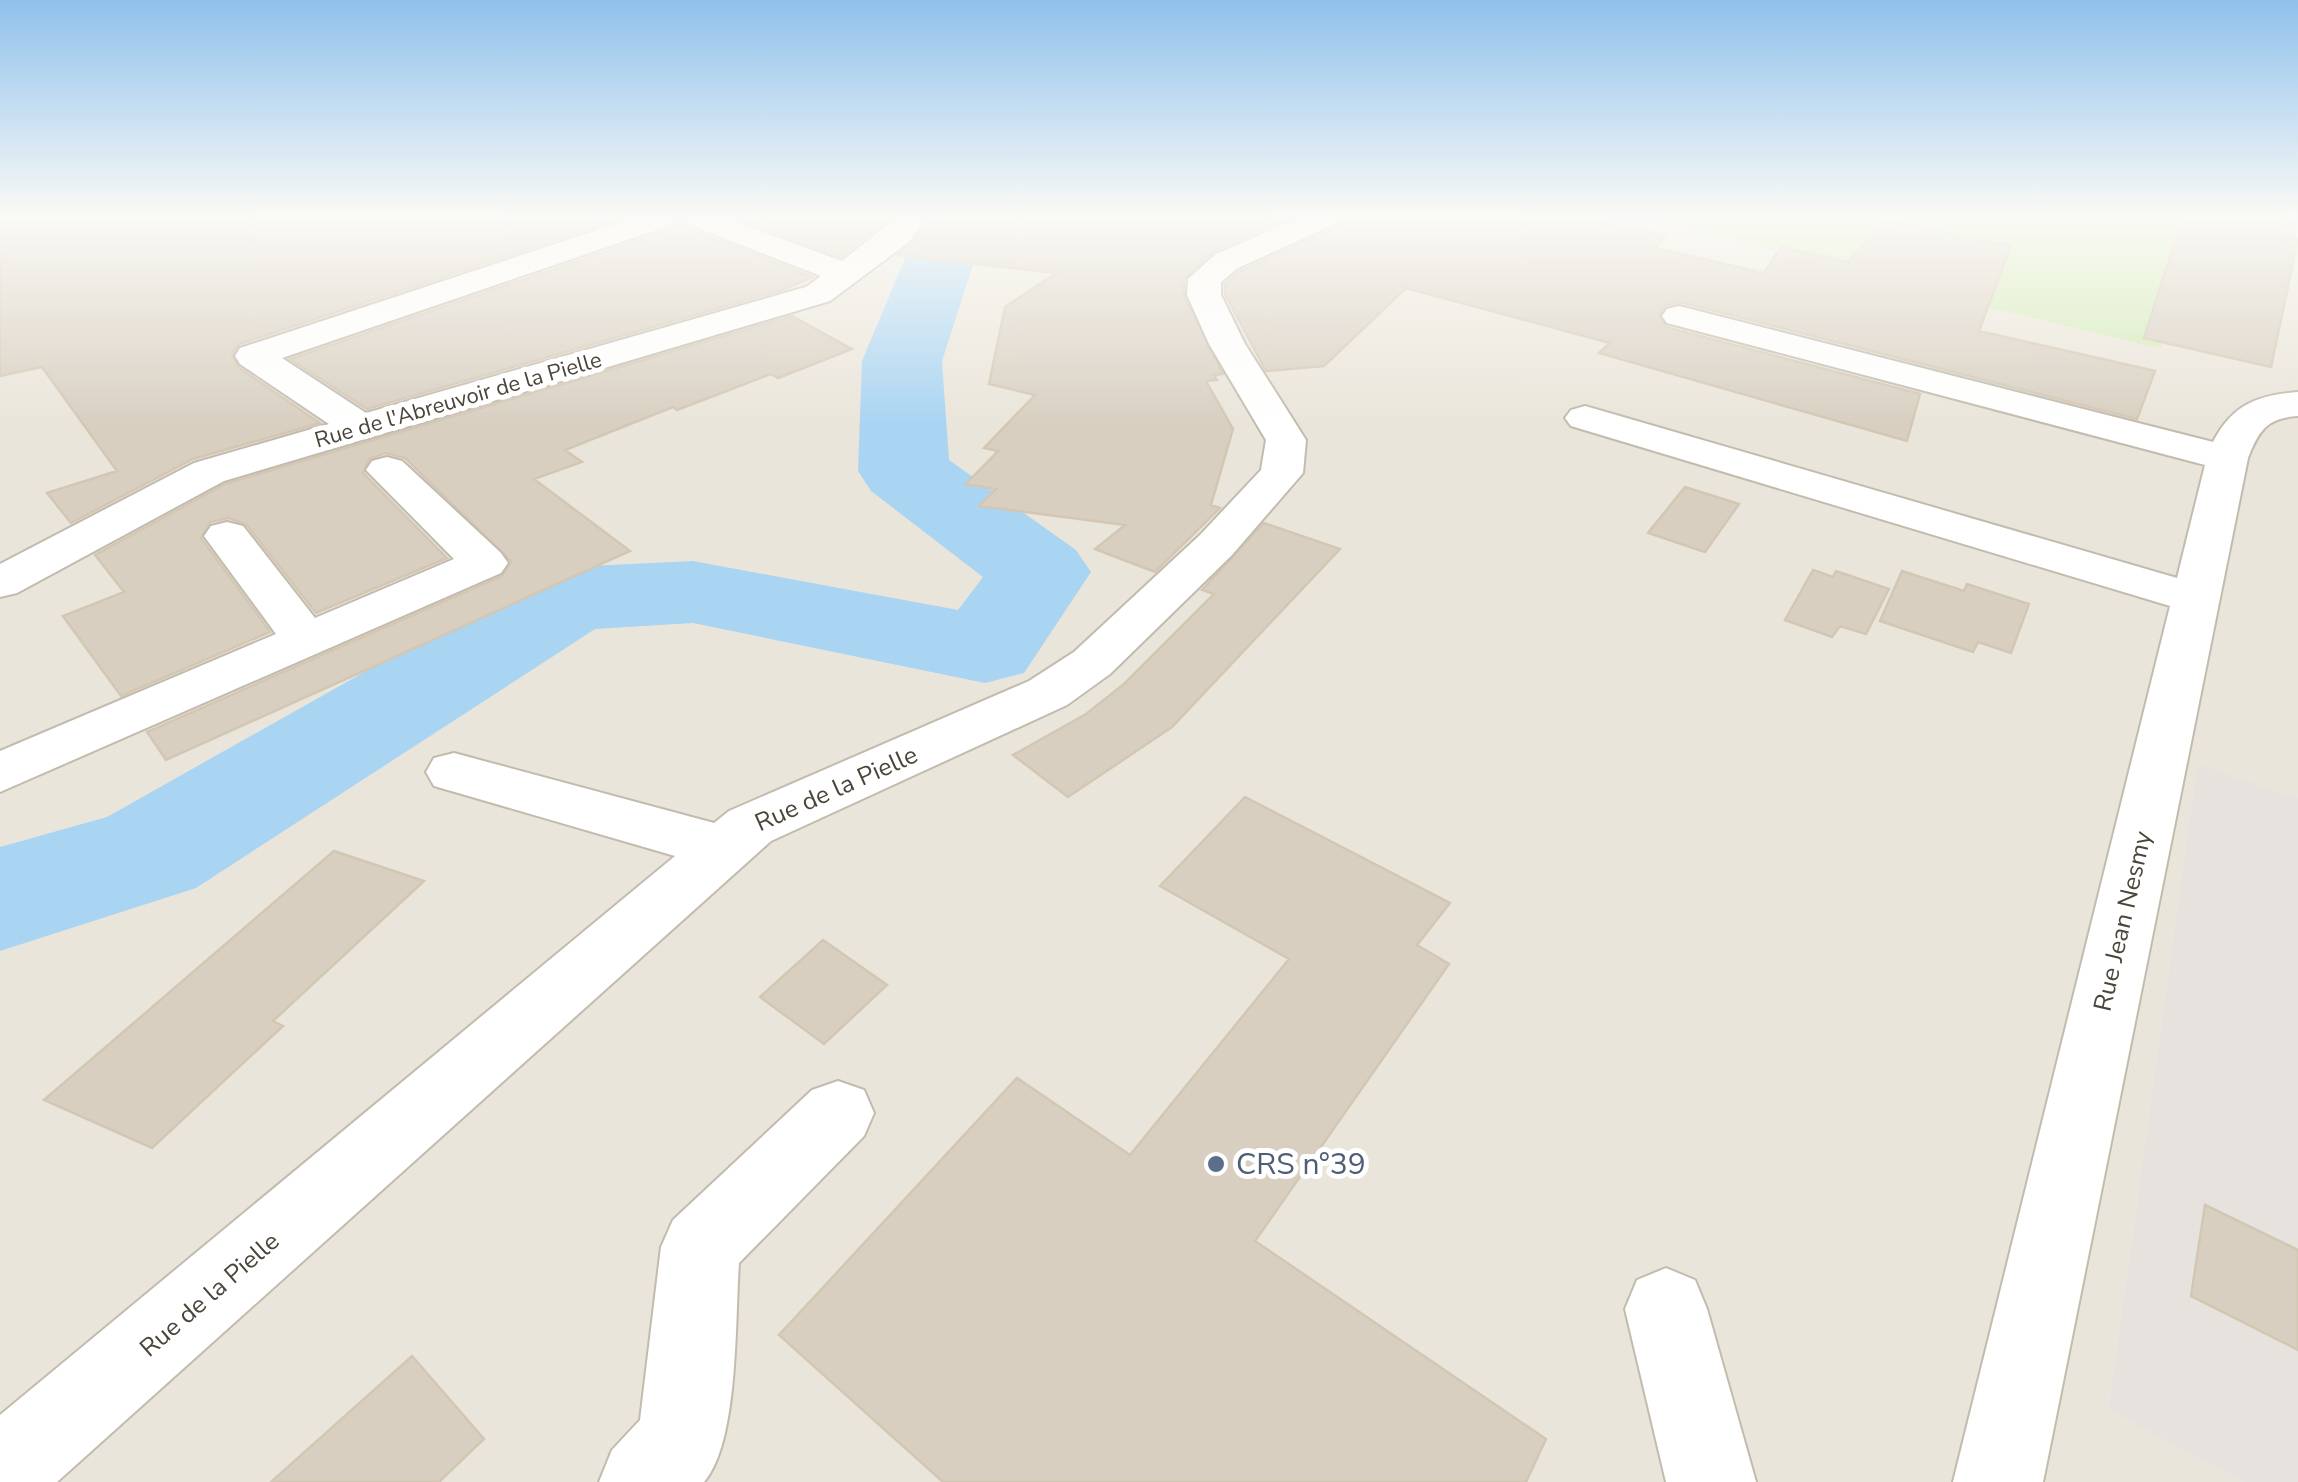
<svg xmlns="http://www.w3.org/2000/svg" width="2298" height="1482" font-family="'Nunito Sans',sans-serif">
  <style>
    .residential { fill: #eae5da }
    .industrial { fill: #e6e2dd }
    .green { fill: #d2eab5 }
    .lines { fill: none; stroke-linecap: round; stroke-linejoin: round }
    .river { fill: #a9d4f2; fill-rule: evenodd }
    .building { fill: #d8cfc1; stroke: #d3c7b4; stroke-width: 2.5 }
    .minor-casing { stroke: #c2bbae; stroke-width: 4 }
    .minor { fill: #fff; fill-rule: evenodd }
    .service-dot { fill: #5c6f8a; stroke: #fff; stroke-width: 4 }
    .labels { text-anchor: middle; stroke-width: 10; stroke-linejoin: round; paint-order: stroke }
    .far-street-label { font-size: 22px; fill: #4b4439; stroke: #fff }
    .street-label { font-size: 25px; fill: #4b4439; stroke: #fff }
    .near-service-label { font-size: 30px; fill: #4e5e75; stroke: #fff; text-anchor: start }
  </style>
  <rect width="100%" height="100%" fill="#f6f3ec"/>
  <!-- residential -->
  <path class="residential" d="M 0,218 L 2298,218 L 2298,798 L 2197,765 L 2108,1410 L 2243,1482 L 0,1482 Z"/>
  <!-- industrial -->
  <path class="industrial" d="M 2197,764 L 2298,798 L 2298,1482 L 2243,1482 L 2108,1410 Z"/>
  <!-- green -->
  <path class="green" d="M 1654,218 L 2195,218 L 2179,293 L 2160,348 L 1860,277 L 1847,270 Z"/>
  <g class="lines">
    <!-- river -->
    <path class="river" d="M 922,218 L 988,218 L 942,361 L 949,460 L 1076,550 L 1091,572 L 1024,673 L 985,683 L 693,623 L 595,629 L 196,888 L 0,951 L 0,847 L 107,817 L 533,577 L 570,567 L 693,561 L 958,610 L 983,577 L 871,491 L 858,471 L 862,361 Z"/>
  </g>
  <!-- building -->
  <path class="building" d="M 0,218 L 622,218 L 239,344 L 232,354 L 238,367 L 320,423 L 193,459 L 71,523 L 47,493 L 117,471 L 42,367 L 0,376 Z
    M 735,218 L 890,218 L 841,257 Z
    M 931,218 L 1290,218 L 1214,251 L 1184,279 L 1184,297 L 1223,374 L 1214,375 L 1217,380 L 1206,381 L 1233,429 L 1211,505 L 1220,508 L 1155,572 L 1095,549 L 1125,525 L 979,506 L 996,489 L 966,484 L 998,451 L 984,448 L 1035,395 L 989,384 L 1005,307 L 1056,273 L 898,255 L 912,244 Z
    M 1343,218 L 1578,218 L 1665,235 L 1656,248 L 1764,273 L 1781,247 L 1848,262 L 1886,220 L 2011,246 L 1979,331 L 2155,371 L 2137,419 L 1680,302 L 1666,305 L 1659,314 L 1666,327 L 1920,394 L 1907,441 L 1599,353 L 1610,343 L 1406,288 L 1324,366 L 1266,371 L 1225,294 L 1225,284 L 1240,271 L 1337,227 Z
    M 2187,218 L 2296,218 L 2293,238 L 2298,239 L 2271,367 L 2144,338 L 2177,235 Z
    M 680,221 L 686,228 L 813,277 L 782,290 L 367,409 L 290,359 L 675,228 Z
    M 792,316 L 852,349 L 778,378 L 771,374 L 677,410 L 673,407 L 565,450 L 582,462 L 534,479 L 630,551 L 166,760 L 147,732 L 502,576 L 511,561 L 405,458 L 386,453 L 369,459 L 363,473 L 447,558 L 316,613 L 246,524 L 228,518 L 210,522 L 201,538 L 270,632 L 121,696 L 63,616 L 124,592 L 95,555 L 225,484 Z
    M 1685,487 L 1739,504 L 1705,552 L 1648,533 Z
    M 1264,523 L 1340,549 L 1172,727 L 1068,797 L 1013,755 L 1086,714 L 1124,684 L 1214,594 L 1202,590 Z
    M 1813,570 L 1833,577 L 1836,571 L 1889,589 L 1866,634 L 1840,626 L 1832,637 L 1785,620 Z
    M 1902,571 L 1964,591 L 1967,584 L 2029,604 L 2011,653 L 1978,642 L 1973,652 L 1880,621 Z
    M 1245,797 L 1450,903 L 1417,945 L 1449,964 L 1255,1241 L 1546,1439 L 1526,1482 L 943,1482 L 779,1335 L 1017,1078 L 1130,1155 L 1289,959 L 1160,886 Z
    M 334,851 L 424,881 L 273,1021 L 283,1026 L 152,1148 L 44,1100 Z
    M 823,940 L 887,985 L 824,1044 L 760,997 Z
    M 2205,1205 L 2298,1250 L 2298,1350 L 2191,1296 Z
    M 412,1356 L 484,1439 L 439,1482 L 271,1482 Z"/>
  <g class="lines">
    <defs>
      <path id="minor" d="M 634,218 L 678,218 L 674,224 L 282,358 L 366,413 L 806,287 L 821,276 L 687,224 L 683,218 L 725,218 L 842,261 L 896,218 L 927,218 L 909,242 L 830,301 L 224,481 L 17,593 L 0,597 L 0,564 L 194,463 L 329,424 L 240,364 L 235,356 L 240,348 Z
        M 1299,218 L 1339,218 L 1335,224 L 1238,268 L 1221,282 L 1221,295 L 1245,344 L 1306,440 L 1303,473 L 1232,555 L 1110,674 L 1067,705 L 771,841 L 57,1482 L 0,1482 L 0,1415 L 675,856 L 434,786 L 426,772 L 434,758 L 454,753 L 714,823 L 729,811 L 1029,681 L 1074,652 L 1200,535 L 1261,470 L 1266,440 L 1209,344 L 1187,295 L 1188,279 L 1216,254 Z
        M 1679,306 L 2213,442 C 2232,405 2257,395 2298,392 L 2298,416 C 2267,418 2259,430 2248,458 L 2043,1482 L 1953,1482 L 2170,606 L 1571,426 L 1565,418 L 1571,410 L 1585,406 L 1599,410 L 2177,578 L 2205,465 L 1667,323 L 1662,316 L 1667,309 Z
        M 387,457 L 402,461 L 501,553 L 508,563 L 501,573 L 0,792 L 0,751 L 276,634 L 204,536 L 211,526 L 227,522 L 243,526 L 315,618 L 454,559 L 366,470 L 372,461 Z
        M 838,1081 L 864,1090 L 874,1113 L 864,1136 L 739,1263 C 735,1319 739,1442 704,1482 L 599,1482 L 612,1450 L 640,1420 L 661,1247 L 673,1220 L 812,1090 Z
        M 1666,1268 L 1695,1280 L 1707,1309 L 1756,1482 L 1666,1482 L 1625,1309 L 1637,1280 Z"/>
    </defs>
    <!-- minor casing -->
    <use href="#minor" class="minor-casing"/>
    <!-- minor -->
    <use href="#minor" class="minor"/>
  </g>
  <!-- sky -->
  <linearGradient id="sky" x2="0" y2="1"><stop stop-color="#8fc1ec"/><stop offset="0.51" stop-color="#fbfaf6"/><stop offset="1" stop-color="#fbfaf6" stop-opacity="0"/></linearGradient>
  <rect width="2298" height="425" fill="url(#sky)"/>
  <!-- markers -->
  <circle class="service-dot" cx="1216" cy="1164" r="10"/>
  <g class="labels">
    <!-- far-street labels -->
    <g class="far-street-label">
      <text transform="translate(458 399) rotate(-16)" y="8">Rue de l'Abreuvoir de la Pielle</text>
    </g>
    <!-- street labels -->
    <g class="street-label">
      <text transform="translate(836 788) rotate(-24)" y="9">Rue de la Pielle</text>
      <text transform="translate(2122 921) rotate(-77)" y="9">Rue Jean Nesmy</text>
      <text transform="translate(209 1294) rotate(-41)" y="9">Rue de la Pielle</text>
    </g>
    <!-- near-service labels -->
    <g class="near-service-label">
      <text x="1236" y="1174">CRS n°39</text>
    </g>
  </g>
</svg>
